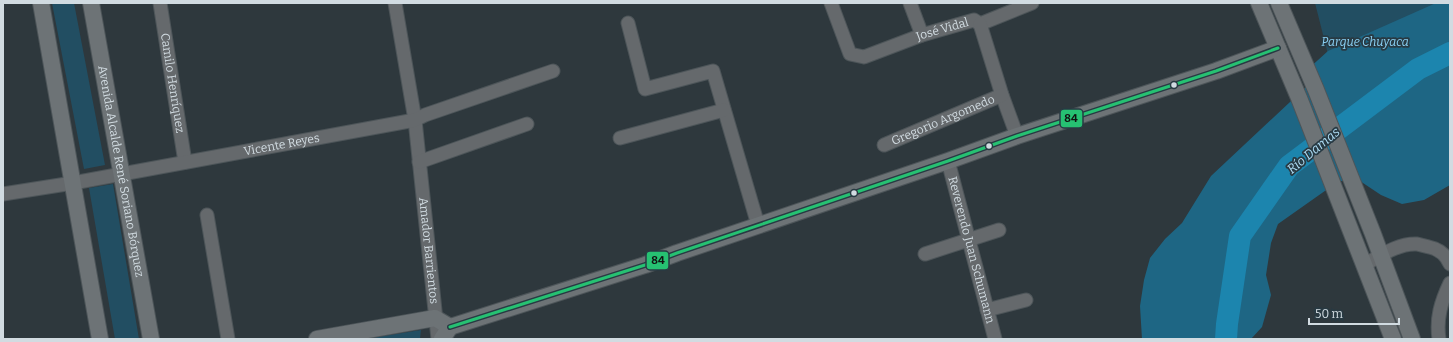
<svg xmlns="http://www.w3.org/2000/svg" width="1453" height="342" font-family="Bitter,serif">
  <style>
    .green { fill: #224e62 }
    .forest { fill: #1e6684 }
    .lines { fill: none; stroke-linecap: round; stroke-linejoin: round }
    .river { stroke: #1c85ae; stroke-width: 22 }
    .minor-casing { stroke: #4d5559; stroke-width: 15 }
    .major-casing { stroke: #4d5559; stroke-width: 18 }
    .minor { stroke: #65696c; stroke-width: 13 }
    .major { stroke: #6d7376; stroke-width: 16 }
    .bus-1-casing { stroke: #283a43; stroke-width: 6 }
    .bus-1 { stroke: #26c172; stroke-width: 3 }
    .bus-dot { fill: #d1dbe1; stroke: #283a43; stroke-width: 1.5 }
    .labels { text-anchor: middle; stroke-width: 3.5; stroke-linejoin: round; paint-order: stroke }
    .street-label { font-size: 12px; fill: #d1dbe1; stroke: #283a43 }
    .park-label { font-size: 12px; font-style: italic; fill: #8ad1f5; stroke: #283a43 }
    .water-label { font-size: 13px; font-style: italic; fill: #afddf5; stroke: #283a43 }
    .line-badge { stroke: #283a43; stroke-width: 1.5 }
    .pale-badge-label { font-size: 11px; text-anchor: middle; font-weight: bold; fill: #111 }
  </style>
  <rect width="100%" height="100%" fill="#2e383d"/>
  <!-- green -->
  <path class="green" d="M 52,3 L 74,3 L 105,165 L 84,169 Z
    M 1315,3 L 1450,3 L 1333,74 Z
    M 113,184 L 139,339 L 115,339 L 89,188 Z
    M 421,330 L 420,339 L 365,339 Z"/>
  <!-- forest -->
  <path class="forest" d="M 1436,3 L 1450,3 L 1450,185 L 1424,200 L 1402,204 L 1381,195 L 1360,181 L 1339,181 L 1278,224 L 1271,243 L 1266,275 L 1271,295 L 1262,327 L 1251,339 L 1142,339 L 1140,306 L 1144,280 L 1150,258 L 1165,239 L 1182,223 L 1211,176 L 1306,87 L 1307,70 L 1328,51 Z"/>
  <g class="lines">
    <!-- river -->
    <path class="river" d="M 1226,339 L 1227,324 L 1240,236 L 1289,166 L 1418,69 L 1450,53"/>
    <defs>
      <g id="minor">
        <path id="s1" d="M 160,3 L 185,162"/>
        <path id="s2" d="M 395,3 L 415,120 L 438,339"/>
        <path id="s3" d="M 831,3 L 850,54 L 864,57 L 922,35 L 974,20 L 980,24 L 1032,3"/>
        <path d="M 910,3 L 922,35"/>
        <path d="M 628,23 L 645,89 L 713,71 L 758,225"/>
        <path d="M 980,24 L 1002,95 L 1017,136"/>
        <path d="M 620,138 L 724,110"/>
        <path id="s4" d="M 884,145 L 1002,95"/>
        <path id="s5" d="M 948,161 L 995,339"/>
        <path d="M 419,162 L 527,124"/>
        <path id="s6" d="M 3,194 L 73,183 L 415,120 L 425,115 L 553,71"/>
        <path d="M 207,215 L 228,339"/>
        <path d="M 925,254 L 999,230"/>
        <path d="M 1364,265 C 1380,256 1398,243 1417,244 C 1421,245 1425,246 1429,247 C 1439,249 1446,255 1450,264"/>
        <path d="M 987,310 L 1026,300"/>
        <path d="M 1439,339 C 1436,318 1441,302 1450,283"/>
      </g>
      <g id="major">
        <path d="M 41,3 L 100,339"/>
        <path id="s7" d="M 91,3 L 151,339"/>
        <path d="M 1259,3 L 1299,98 L 1393,339"/>
        <path d="M 1279,3 L 1316,90 L 1373,234 L 1412,339"/>
        <path d="M 450,327 L 645,265 L 677,253 L 948,161 L 1017,136 L 1216,71 L 1278,48"/>
        <path d="M 317,339 L 435,318 L 450,327"/>
        <path d="M 442,339 L 450,327"/>
      </g>
    </defs>
    <!-- minor casing -->
    <use href="#minor" class="minor-casing"/>
    <!-- major casing -->
    <use href="#major" class="major-casing"/>
    <!-- minor -->
    <use href="#minor" class="minor"/>
    <!-- major -->
    <use href="#major" class="major"/>
    <defs>
      <path id="bus-1" d="M 450,327 L 645,265 L 677,253 L 948,161 L 1017,136 L 1216,71 L 1278,48"/>
    </defs>
    <!-- bus-1 casing -->
    <use href="#bus-1" class="bus-1-casing"/>
    <!-- bus-1 -->
    <use href="#bus-1" class="bus-1"/>
  </g>
  <!-- markers -->
  <g class="bus-dot">
    <circle cx="1174" cy="85" r="3.5"/>
    <circle cx="989" cy="146" r="3.5"/>
    <circle cx="854" cy="193" r="3.5"/>
  </g>
  <g class="labels">
    <!-- street labels -->
    <g class="street-label">
      <text dy="4" stroke="none"><textPath href="#s3" startOffset="152">José Vidal</textPath></text>
      <text dy="4" stroke="none"><textPath href="#s1" startOffset="81">Camilo Henríquez</textPath></text>
      <text dy="4" stroke="none"><textPath href="#s4" startOffset="64">Gregorio Argomedo</textPath></text>
      <text dy="4" stroke="none"><textPath href="#s6" startOffset="283">Vicente Reyes</textPath></text>
      <text dy="4" stroke="none"><textPath href="#s7" startOffset="171">Avenida Alcalde René Soriano Bórquez</textPath></text>
      <text dy="4" stroke="none"><textPath href="#s5" startOffset="92">Reverendo Juan Schumann</textPath></text>
      <text dy="4" stroke="none"><textPath href="#s2" startOffset="250">Amador Barrientos</textPath></text>
    </g>
    <!-- park labels -->
    <g class="park-label">
      <text x="1365" y="46">Parque Chuyaca</text>
    </g>
    <!-- water labels -->
    <g class="water-label">
      <text transform="translate(1313 150) rotate(-40)" y="5">Río Damas</text>
    </g>
  </g>
  <g class="line-badge">
    <rect x="1060" y="109" width="23" height="19" rx="4" fill="#26c172"/>
    <rect x="646" y="251" width="23" height="19" rx="4" fill="#26c172"/>
  </g>
  <g class="pale-badge-label">
    <text x="1071" y="122">84</text>
    <text x="658" y="264">84</text>
  </g>
  <!-- border -->
  <rect width="1453" height="342" fill="none" stroke="#d1dbe1" stroke-width="8"/>
  <!-- scale -->
  <path d="M1309 318v6h90v-6" fill="none" stroke="#d1dbe1" stroke-width="2"/>
  <text x="1315" y="318" font-size="12" fill="#d1dbe1" stroke="#283a43" stroke-width="3" paint-order="stroke">50 m</text>
</svg>
